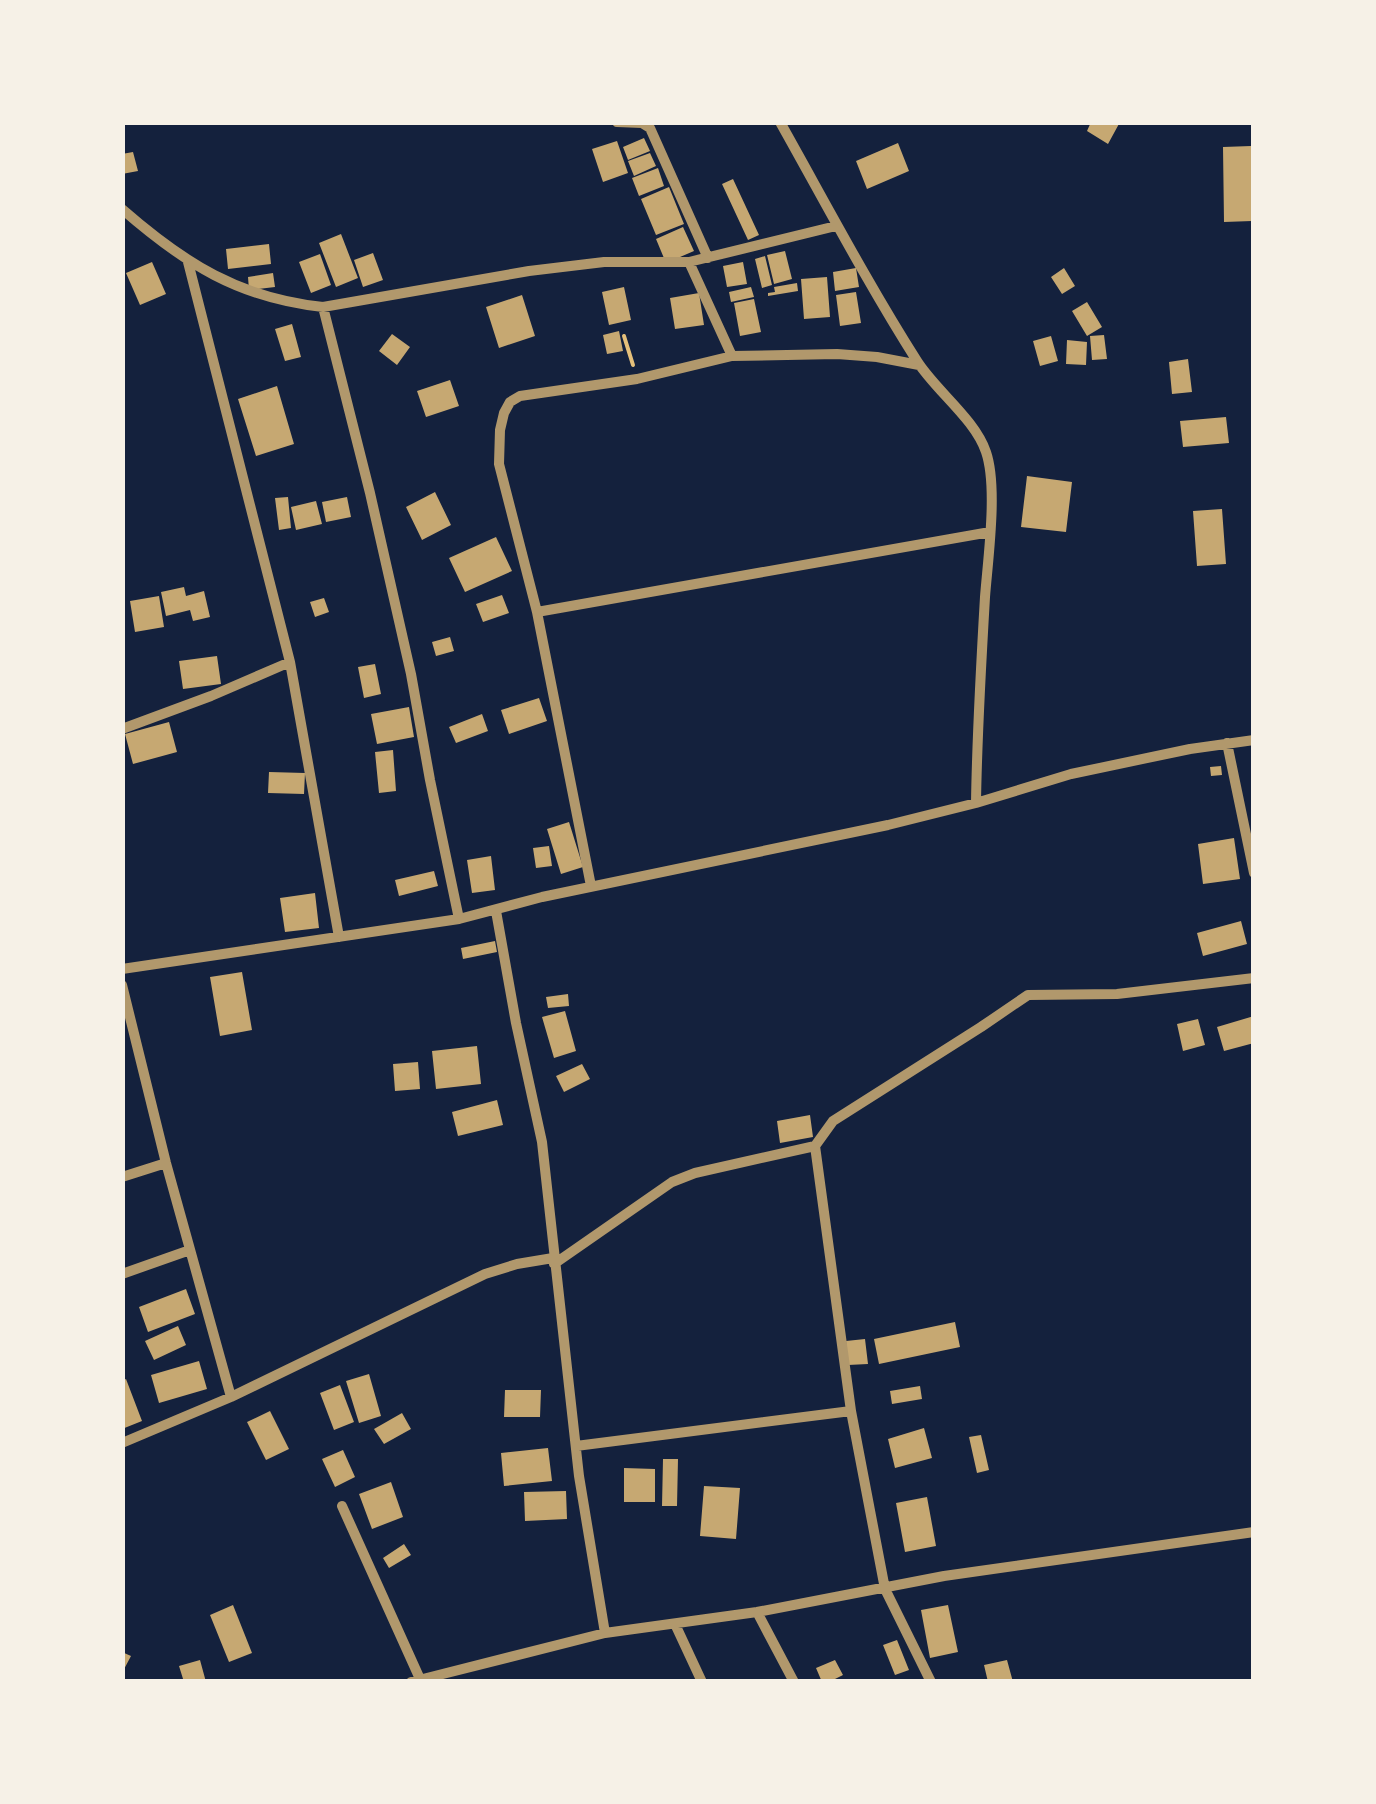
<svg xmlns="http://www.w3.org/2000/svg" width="1376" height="1804" font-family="Rubik,sans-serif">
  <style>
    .building { fill: #c6a872 }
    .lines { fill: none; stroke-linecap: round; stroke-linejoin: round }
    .path { stroke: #e5c07b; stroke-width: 4 }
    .minor { stroke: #b1986c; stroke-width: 10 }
  </style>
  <rect width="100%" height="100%" fill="#14213d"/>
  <!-- building -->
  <path class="building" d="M 1091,122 L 1120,122 L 1108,144 L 1087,131 Z
    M 644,138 L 650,151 L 628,160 L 623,147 Z
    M 617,141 L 628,173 L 603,182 L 592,149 Z
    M 898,143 L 909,171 L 867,189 L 856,161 Z
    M 1251,146 L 1252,221 L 1224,222 L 1223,147 Z
    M 133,152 L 138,171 L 122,174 L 122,154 Z
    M 650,153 L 656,166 L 634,176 L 628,161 Z
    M 658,168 L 664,186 L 639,196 L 632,178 Z
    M 733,179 L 759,235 L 748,240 L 722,184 Z
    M 669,187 L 684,224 L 656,235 L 641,199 Z
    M 683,227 L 694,251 L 666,263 L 656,239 Z
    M 341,234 L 358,278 L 336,287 L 319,243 Z
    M 269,244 L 271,264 L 228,269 L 226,249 Z
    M 785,251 L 792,279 L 774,284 L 767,255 Z
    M 373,253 L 383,280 L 363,287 L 354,260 Z
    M 320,254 L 331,285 L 311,293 L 299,262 Z
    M 765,256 L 772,285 L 762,288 L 755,259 Z
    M 152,262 L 166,294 L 140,305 L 126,273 Z
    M 743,262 L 747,284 L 727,287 L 723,266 Z
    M 856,268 L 859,287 L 835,291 L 833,272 Z
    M 1064,268 L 1075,286 L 1062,294 L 1051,277 Z
    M 273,273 L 275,287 L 249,290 L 248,277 Z
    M 827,277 L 830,317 L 804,319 L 801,279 Z
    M 797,283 L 798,291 L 768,296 L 768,293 L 775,292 L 774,287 Z
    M 624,287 L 631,320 L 609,325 L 602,292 Z
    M 751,287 L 754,297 L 731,302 L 729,292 Z
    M 856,292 L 861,323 L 840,326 L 836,295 Z
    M 699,293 L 704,325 L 675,329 L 670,298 Z
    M 522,295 L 535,336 L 499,348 L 486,307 Z
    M 754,299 L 761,332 L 740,336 L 734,303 Z
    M 1087,302 L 1102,327 L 1087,336 L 1072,311 Z
    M 292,324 L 301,357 L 285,361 L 275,329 Z
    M 619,331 L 623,351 L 607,354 L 603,335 Z
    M 392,334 L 410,347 L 397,365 L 379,351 Z
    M 1104,335 L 1107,359 L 1092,360 L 1090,336 Z
    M 1051,336 L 1058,361 L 1040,366 L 1033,341 Z
    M 1067,340 L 1087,342 L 1086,365 L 1066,364 Z
    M 1188,359 L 1192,392 L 1172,394 L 1169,362 Z
    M 450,380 L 459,406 L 426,417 L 417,391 Z
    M 277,386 L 294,444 L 256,456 L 238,399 Z
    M 1226,417 L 1229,443 L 1183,447 L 1180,421 Z
    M 1027,476 L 1072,482 L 1066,532 L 1021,527 Z
    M 435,492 L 451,525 L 422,540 L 406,507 Z
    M 288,497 L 291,528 L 279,530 L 275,498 Z
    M 347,497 L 351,517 L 326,522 L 322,502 Z
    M 316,501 L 322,524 L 296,530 L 291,507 Z
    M 1222,509 L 1226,564 L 1197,566 L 1193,511 Z
    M 496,537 L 512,571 L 465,592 L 449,558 Z
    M 184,587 L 186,596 L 204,591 L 210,617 L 193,621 L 190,610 L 166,616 L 161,592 Z
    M 502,595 L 509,613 L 483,622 L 476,604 Z
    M 159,596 L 164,627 L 135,632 L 130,601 Z
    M 324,598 L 329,612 L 315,617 L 310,602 Z
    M 450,637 L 454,651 L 436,656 L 432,642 Z
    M 217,656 L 221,684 L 183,689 L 179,661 Z
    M 375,664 L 381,694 L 364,698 L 358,667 Z
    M 539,698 L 547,721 L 509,734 L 501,710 Z
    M 409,707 L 414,737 L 377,744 L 371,714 Z
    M 482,714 L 488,731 L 456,743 L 449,727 Z
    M 169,722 L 177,752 L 133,764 L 125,734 Z
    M 393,750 L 396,791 L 379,793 L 375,752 Z
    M 1221,766 L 1222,775 L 1211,776 L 1210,767 Z
    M 269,772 L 305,773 L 304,794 L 268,793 Z
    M 569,822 L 583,867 L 561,874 L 547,829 Z
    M 1234,838 L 1240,879 L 1203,884 L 1198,844 Z
    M 549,846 L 552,866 L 536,868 L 533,848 Z
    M 491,856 L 495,890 L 472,893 L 467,860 Z
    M 434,871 L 438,886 L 399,896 L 395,880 Z
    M 315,893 L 319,928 L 285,932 L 280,898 Z
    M 1241,921 L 1247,944 L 1203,956 L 1197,933 Z
    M 495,941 L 497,952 L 463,959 L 461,948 Z
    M 242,972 L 252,1030 L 220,1036 L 210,977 Z
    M 568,994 L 569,1006 L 548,1008 L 546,997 Z
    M 565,1011 L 576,1051 L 554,1058 L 542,1017 Z
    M 1254,1016 L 1254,1043 L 1224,1051 L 1217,1027 Z
    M 1198,1019 L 1205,1045 L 1183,1051 L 1177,1024 Z
    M 477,1046 L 481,1084 L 436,1089 L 432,1051 Z
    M 418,1062 L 420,1089 L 395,1091 L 393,1064 Z
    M 582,1064 L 590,1079 L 564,1092 L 556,1076 Z
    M 497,1100 L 503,1125 L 458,1136 L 452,1112 Z
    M 810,1115 L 813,1137 L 780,1143 L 777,1121 Z
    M 186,1289 L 195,1314 L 148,1332 L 139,1307 Z
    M 955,1322 L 960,1347 L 879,1364 L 874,1339 Z
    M 178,1326 L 186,1345 L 154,1360 L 145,1341 Z
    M 865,1339 L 868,1364 L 848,1365 L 846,1341 Z
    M 199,1361 L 207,1389 L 159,1403 L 151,1375 Z
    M 369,1374 L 381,1416 L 359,1423 L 346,1381 Z
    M 126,1379 L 142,1421 L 122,1429 L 122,1381 Z
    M 340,1385 L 354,1422 L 334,1430 L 320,1393 Z
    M 920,1386 L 922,1399 L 892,1404 L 890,1391 Z
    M 505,1390 L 541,1390 L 540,1417 L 504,1417 Z
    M 270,1411 L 289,1449 L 266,1460 L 247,1422 Z
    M 402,1413 L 411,1429 L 384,1444 L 374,1429 Z
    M 924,1428 L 932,1458 L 895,1468 L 888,1439 Z
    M 981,1435 L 989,1470 L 977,1473 L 969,1437 Z
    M 548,1448 L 552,1481 L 504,1486 L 501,1453 Z
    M 343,1450 L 355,1477 L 335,1487 L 322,1459 Z
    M 663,1459 L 678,1459 L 677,1506 L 662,1506 Z
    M 624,1468 L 655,1469 L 655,1502 L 624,1502 Z
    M 391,1482 L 403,1517 L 372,1529 L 359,1494 Z
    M 704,1486 L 740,1488 L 736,1539 L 700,1536 Z
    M 566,1491 L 567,1519 L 525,1521 L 524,1492 Z
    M 927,1497 L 936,1546 L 905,1552 L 896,1503 Z
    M 404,1544 L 411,1555 L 389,1568 L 383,1558 Z
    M 233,1605 L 252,1653 L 229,1662 L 210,1615 Z
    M 948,1605 L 958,1652 L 930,1658 L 921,1610 Z
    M 897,1640 L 909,1670 L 895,1675 L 883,1645 Z
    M 122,1652 L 131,1656 L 122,1673 Z
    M 200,1660 L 206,1682 L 184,1682 L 179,1666 Z
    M 835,1660 L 843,1675 L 829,1682 L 822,1682 L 816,1668 Z
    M 1007,1660 L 1013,1682 L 988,1682 L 984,1665 Z"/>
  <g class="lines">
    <!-- path -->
    <path class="path" d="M 624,336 L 633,365"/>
    <!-- minor -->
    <path class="minor" d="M 617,122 L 642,123 L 650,128 L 708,258
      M 780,122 C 825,202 868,284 917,361 C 936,391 975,419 986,452 C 998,487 988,558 985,597 C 981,665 977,734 976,803
      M 122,209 C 185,264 239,298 323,307 L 529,271 L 604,262 L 689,262 L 836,226
      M 188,262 L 290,662 L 339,937
      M 689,262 L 732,356
      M 323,307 L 370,493 L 411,674 L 430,780 L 459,919
      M 537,612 L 990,532
      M 122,729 L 211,696 L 290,662
      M 1227,743 L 1254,873
      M 591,886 L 537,612 L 499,464 L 500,430 L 504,413 L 510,402 L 520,396 L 637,379 L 732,356 L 837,354 L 877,357 L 919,365
      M 496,911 L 516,1023 L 542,1142 L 579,1476 L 605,1633
      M 122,969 L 459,919 L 542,897 L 888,825 L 976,803 L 1071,774 L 1190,749 L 1254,740
      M 122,985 L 166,1163 L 231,1397
      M 122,1177 L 166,1163
      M 554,1264 L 672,1182 L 695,1173 L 815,1146
      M 122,1274 L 190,1250
      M 851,1411 L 885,1589 L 931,1682
      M 122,1443 L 231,1397 L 485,1274 L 517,1264 L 553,1258
      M 576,1446 L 851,1411 L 815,1146 L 833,1121 L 981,1027 L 1028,995 L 1117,994 L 1254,978
      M 342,1506 L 420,1679
      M 757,1612 L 794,1682
      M 675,1624 L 702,1682
      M 411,1682 L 605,1633 L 757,1612 L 944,1576 L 1254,1532"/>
  </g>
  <!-- border -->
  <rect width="1376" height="1804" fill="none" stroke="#f6f1e7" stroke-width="250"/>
</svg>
